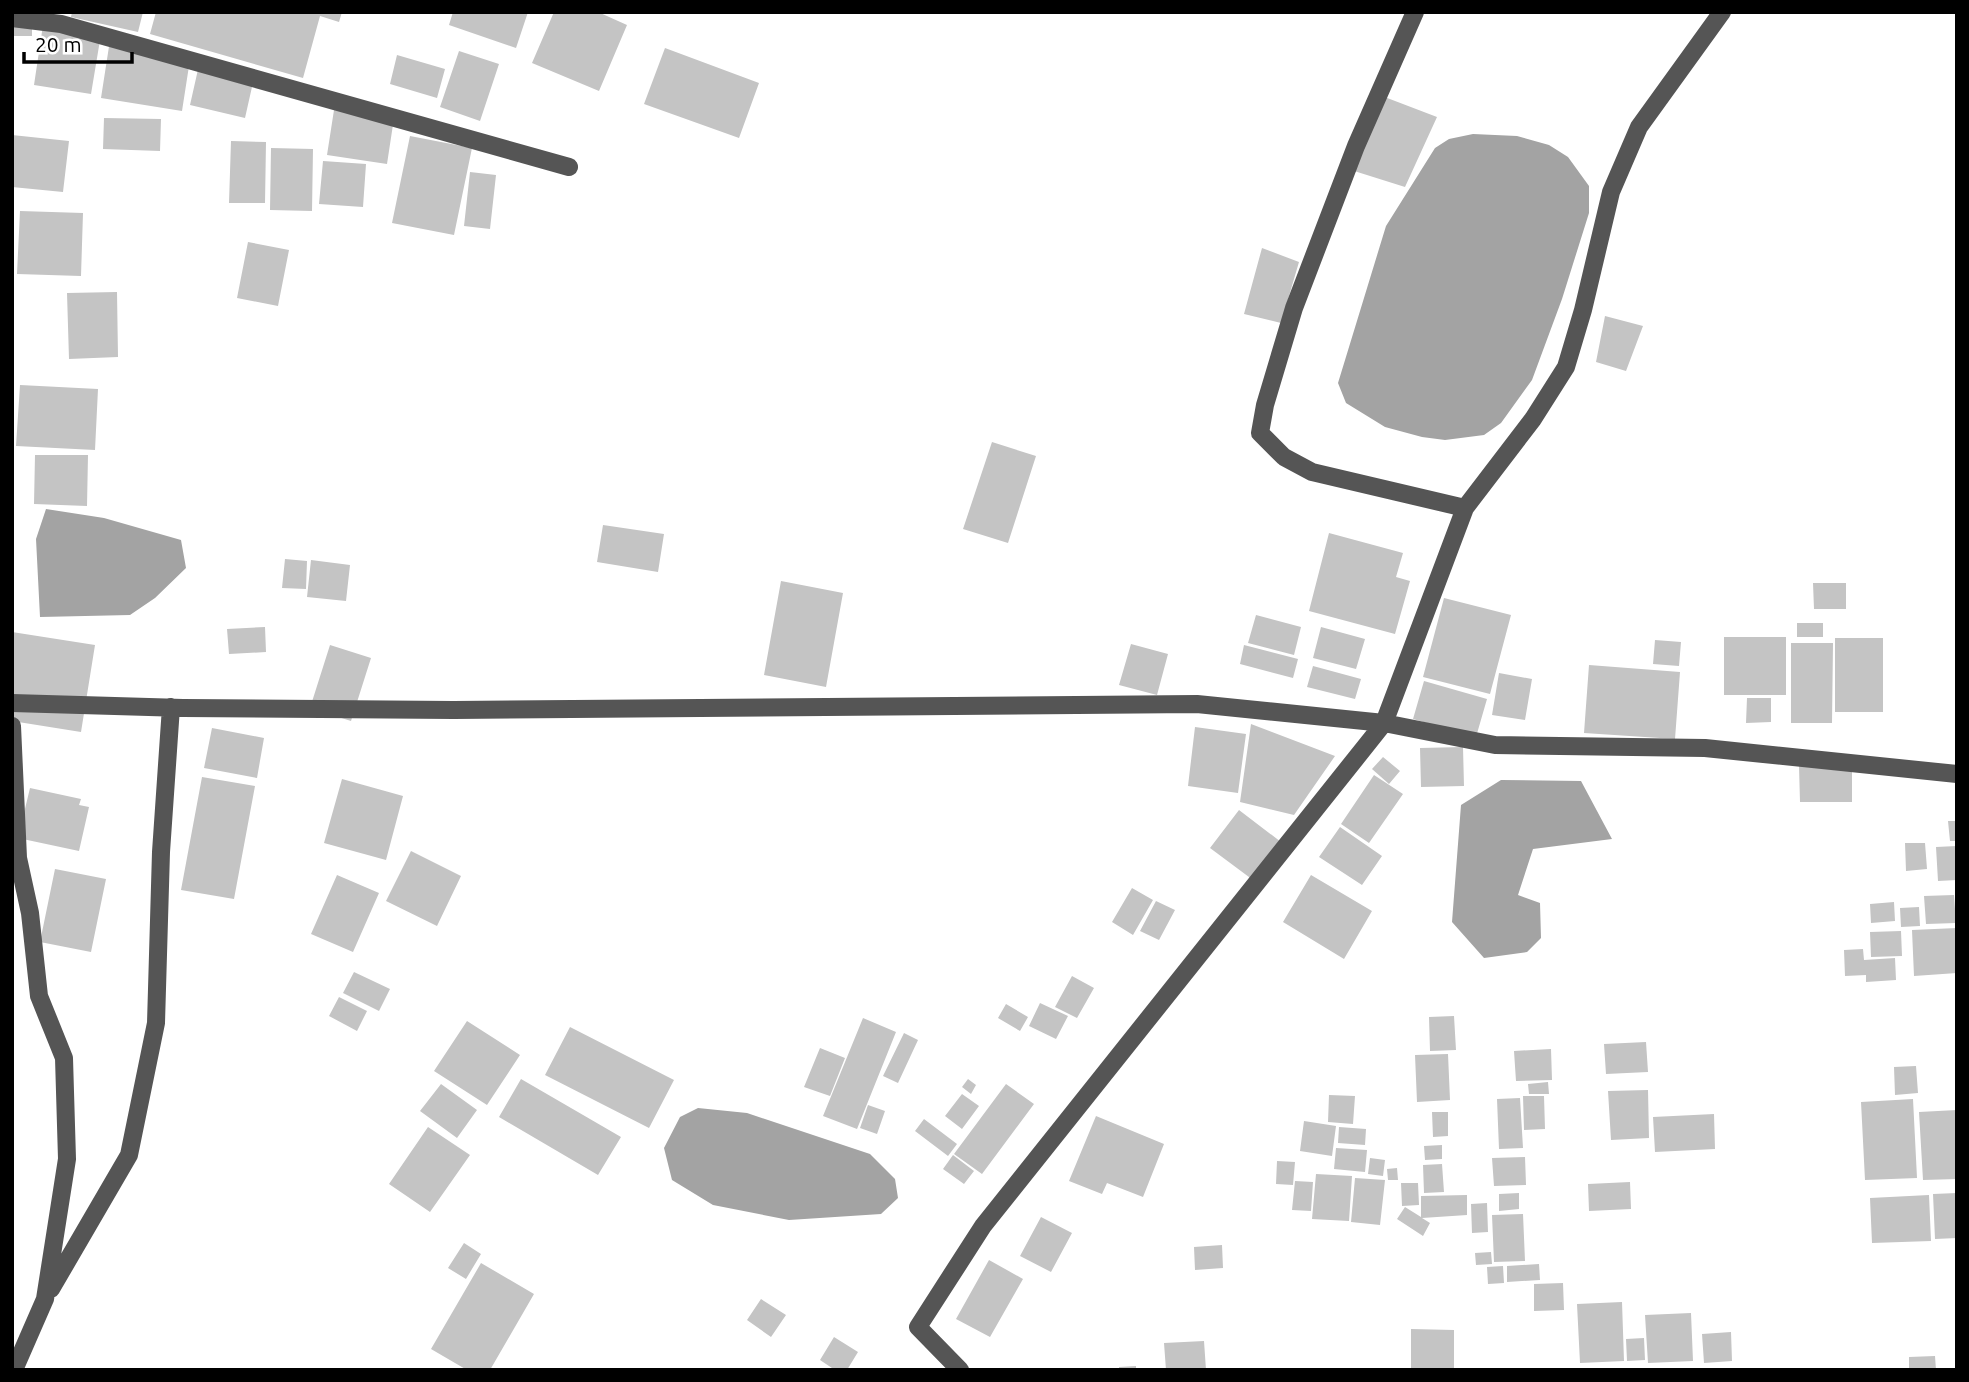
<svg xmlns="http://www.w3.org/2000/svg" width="1969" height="1382" font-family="Ubuntu,sans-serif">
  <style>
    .water { fill: #a3a3a3 }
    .building { fill: #c4c4c4 }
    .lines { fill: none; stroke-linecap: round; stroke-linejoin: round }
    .minor { stroke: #555; stroke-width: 18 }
  </style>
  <rect width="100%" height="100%" fill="#fff"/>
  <!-- water -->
  <path class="water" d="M 1473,134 L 1517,136 L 1549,145 L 1568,157 L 1589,186 L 1589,213 L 1562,299 L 1532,380 L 1501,423 L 1484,435 L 1445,440 L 1422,437 L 1385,427 L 1346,403 L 1338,383 L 1386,226 L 1435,148 L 1449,139 Z
    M 46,509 L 104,518 L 181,540 L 186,568 L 155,598 L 130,615 L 40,617 L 36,539 Z
    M 1501,780 L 1581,781 L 1612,839 L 1533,849 L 1518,895 L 1540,903 L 1541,938 L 1527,952 L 1484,958 L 1452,922 L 1461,805 Z
    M 698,1108 L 747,1113 L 870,1154 L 895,1179 L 898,1198 L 881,1214 L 789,1220 L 713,1205 L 672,1180 L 664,1148 L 680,1117 Z"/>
  <!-- building -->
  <path class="building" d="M 12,12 L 32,12 L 32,36 L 12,36 Z
    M 72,12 L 143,12 L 138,32 L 71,17 Z
    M 156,12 L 342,12 L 339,22 L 320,16 L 303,78 L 150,34 Z
    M 453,12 L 528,12 L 516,48 L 449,25 Z
    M 554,12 L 598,12 L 627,25 L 599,91 L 532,63 Z
    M 43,25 L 101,34 L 91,94 L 34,85 Z
    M 110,40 L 191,53 L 182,111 L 101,98 Z
    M 665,48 L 759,83 L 739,138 L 644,104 Z
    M 459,51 L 499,64 L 480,121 L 440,107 Z
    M 397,55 L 445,69 L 437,98 L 390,84 Z
    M 199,65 L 254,78 L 245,118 L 190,105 Z
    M 1382,96 L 1437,117 L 1405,187 L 1351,170 Z
    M 334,110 L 394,118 L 387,164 L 327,155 Z
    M 104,118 L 161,119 L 160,151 L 103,149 Z
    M 12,135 L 69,141 L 63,192 L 12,187 Z
    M 410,136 L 472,148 L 454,235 L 392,223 Z
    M 231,141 L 266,142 L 265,203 L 229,203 Z
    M 271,148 L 313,149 L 312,211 L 270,210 Z
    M 323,161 L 366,164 L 363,207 L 319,204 Z
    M 470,172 L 496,175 L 490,229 L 464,226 Z
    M 20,211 L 83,213 L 81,276 L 17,274 Z
    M 248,242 L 289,250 L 278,306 L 237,298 Z
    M 1262,248 L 1299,262 L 1281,323 L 1244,314 Z
    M 117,292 L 118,357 L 69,359 L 67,293 Z
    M 1605,316 L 1643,326 L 1626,371 L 1596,362 Z
    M 20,385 L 98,389 L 95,450 L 16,446 Z
    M 992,442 L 1036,456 L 1008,543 L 963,529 Z
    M 35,455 L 88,455 L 87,506 L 34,504 Z
    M 603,525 L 664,534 L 658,572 L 597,562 Z
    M 1329,533 L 1403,553 L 1396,577 L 1410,581 L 1395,634 L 1309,611 Z
    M 285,559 L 307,561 L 306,589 L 282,588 Z
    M 311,560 L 350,565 L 346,601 L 307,597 Z
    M 781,581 L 843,593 L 826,687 L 764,675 Z
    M 1813,583 L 1846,583 L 1846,609 L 1814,609 Z
    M 1444,598 L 1511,615 L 1490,694 L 1423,677 Z
    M 1256,615 L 1301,627 L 1294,655 L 1248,643 Z
    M 1797,623 L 1823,623 L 1823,637 L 1797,637 Z
    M 265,627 L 266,652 L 229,654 L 227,629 Z
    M 1321,627 L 1365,639 L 1356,669 L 1313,658 Z
    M 12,632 L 95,645 L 81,732 L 12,721 Z
    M 1724,637 L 1786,637 L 1786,695 L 1724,695 Z
    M 1835,638 L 1883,638 L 1883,712 L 1835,712 Z
    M 1655,640 L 1681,642 L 1679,666 L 1653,664 Z
    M 1791,643 L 1833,643 L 1832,723 L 1791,723 Z
    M 1131,644 L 1168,654 L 1157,695 L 1119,685 Z
    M 330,645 L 371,658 L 351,721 L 310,708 Z
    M 1244,645 L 1298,659 L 1293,678 L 1240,664 Z
    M 1589,665 L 1680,672 L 1675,739 L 1584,733 Z
    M 1313,666 L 1361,679 L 1355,699 L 1307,687 Z
    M 1499,673 L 1532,679 L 1525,720 L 1492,715 Z
    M 1424,681 L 1487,699 L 1476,737 L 1413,719 Z
    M 1747,698 L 1771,698 L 1771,722 L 1746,723 Z
    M 1251,724 L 1335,756 L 1294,815 L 1240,802 Z
    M 1195,727 L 1246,734 L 1238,793 L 1188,786 Z
    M 212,728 L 264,738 L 257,778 L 204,768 Z
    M 1463,747 L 1464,786 L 1421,787 L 1420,748 Z
    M 1383,757 L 1400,771 L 1389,784 L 1372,769 Z
    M 1799,766 L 1852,767 L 1852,802 L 1800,802 Z
    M 1374,775 L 1403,794 L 1369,843 L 1341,824 Z
    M 202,777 L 255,786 L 234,899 L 181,890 Z
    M 342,779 L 403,796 L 386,860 L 324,843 Z
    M 30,788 L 81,799 L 79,805 L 89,807 L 79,851 L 18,838 Z
    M 1239,810 L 1281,842 L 1253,880 L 1210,848 Z
    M 1948,821 L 1957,821 L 1957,841 L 1950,841 Z
    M 1340,827 L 1382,856 L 1362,885 L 1319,857 Z
    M 1905,843 L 1925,843 L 1927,869 L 1906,871 Z
    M 1957,846 L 1957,880 L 1938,881 L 1936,847 Z
    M 411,851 L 461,876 L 437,926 L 386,901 Z
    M 55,869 L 106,879 L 91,952 L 40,942 Z
    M 337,875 L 379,893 L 353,952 L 311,934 Z
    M 1311,875 L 1372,911 L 1344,959 L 1283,922 Z
    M 1132,888 L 1153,900 L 1133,935 L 1112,922 Z
    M 1954,895 L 1956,923 L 1926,924 L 1924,896 Z
    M 1156,901 L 1175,910 L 1159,940 L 1140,931 Z
    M 1894,902 L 1895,921 L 1871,923 L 1870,904 Z
    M 1919,907 L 1920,926 L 1901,927 L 1900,908 Z
    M 1957,928 L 1957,973 L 1914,976 L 1912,930 Z
    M 1901,931 L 1902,956 L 1871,957 L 1870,932 Z
    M 1863,949 L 1864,960 L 1895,958 L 1896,980 L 1866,982 L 1866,975 L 1845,976 L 1844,950 Z
    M 354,972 L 390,989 L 379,1011 L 343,993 Z
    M 1072,976 L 1094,988 L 1077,1018 L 1055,1007 Z
    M 339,997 L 367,1011 L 357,1031 L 329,1016 Z
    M 1040,1003 L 1068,1016 L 1056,1039 L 1029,1026 Z
    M 1006,1004 L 1028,1017 L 1020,1031 L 998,1018 Z
    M 1454,1016 L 1456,1050 L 1430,1051 L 1429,1017 Z
    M 863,1018 L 896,1032 L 857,1129 L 823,1116 Z
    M 467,1021 L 520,1055 L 487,1105 L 434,1071 Z
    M 570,1027 L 674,1080 L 649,1128 L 545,1075 Z
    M 904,1033 L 918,1040 L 898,1083 L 883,1076 Z
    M 1646,1042 L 1648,1072 L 1606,1074 L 1604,1044 Z
    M 820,1048 L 845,1058 L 830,1096 L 804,1087 Z
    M 1551,1049 L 1552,1080 L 1516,1081 L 1514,1051 Z
    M 1448,1054 L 1450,1100 L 1417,1102 L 1415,1055 Z
    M 1916,1066 L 1918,1093 L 1895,1095 L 1894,1067 Z
    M 521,1079 L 621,1137 L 598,1175 L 499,1117 Z
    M 968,1079 L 976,1085 L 971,1094 L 962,1087 Z
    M 1548,1082 L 1549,1094 L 1529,1094 L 1528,1084 Z
    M 441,1084 L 477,1110 L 457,1138 L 420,1111 Z
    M 1006,1084 L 1034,1104 L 982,1174 L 954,1154 Z
    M 1648,1090 L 1649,1138 L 1611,1140 L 1608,1091 Z
    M 962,1094 L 979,1106 L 962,1129 L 945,1116 Z
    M 1329,1095 L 1355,1096 L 1353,1124 L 1328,1122 Z
    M 1523,1096 L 1544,1096 L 1545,1129 L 1524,1130 Z
    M 1520,1098 L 1523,1148 L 1499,1149 L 1497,1099 Z
    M 1913,1099 L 1917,1178 L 1865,1180 L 1861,1102 Z
    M 868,1105 L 885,1111 L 877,1134 L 860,1128 Z
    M 1957,1110 L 1957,1179 L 1923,1180 L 1919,1112 Z
    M 1432,1112 L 1448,1112 L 1448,1136 L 1433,1137 Z
    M 1714,1114 L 1715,1149 L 1655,1152 L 1653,1117 Z
    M 1096,1116 L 1164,1144 L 1143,1197 L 1107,1183 L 1102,1194 L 1069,1181 Z
    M 924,1119 L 957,1144 L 948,1156 L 915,1131 Z
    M 1304,1121 L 1336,1126 L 1332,1156 L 1300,1151 Z
    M 428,1127 L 470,1155 L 430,1212 L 389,1184 Z
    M 1339,1127 L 1366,1129 L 1365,1145 L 1338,1143 Z
    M 1442,1145 L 1442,1159 L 1425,1160 L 1424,1146 Z
    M 1336,1148 L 1367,1150 L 1365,1172 L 1334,1169 Z
    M 953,1155 L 974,1171 L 964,1184 L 943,1169 Z
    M 1525,1157 L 1526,1185 L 1494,1186 L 1492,1158 Z
    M 1370,1158 L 1385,1160 L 1383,1176 L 1368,1174 Z
    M 1277,1161 L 1295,1162 L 1293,1185 L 1276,1184 Z
    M 1442,1164 L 1444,1192 L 1424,1193 L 1423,1165 Z
    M 1397,1168 L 1398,1180 L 1388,1180 L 1387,1169 Z
    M 1316,1174 L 1352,1176 L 1349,1221 L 1312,1219 Z
    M 1355,1178 L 1385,1180 L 1380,1225 L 1351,1222 Z
    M 1295,1181 L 1313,1182 L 1311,1211 L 1292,1210 Z
    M 1630,1182 L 1631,1209 L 1589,1211 L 1588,1184 Z
    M 1401,1183 L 1418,1183 L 1419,1205 L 1402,1206 Z
    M 1519,1193 L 1519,1209 L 1499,1211 L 1499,1194 Z
    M 1957,1193 L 1957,1238 L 1935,1239 L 1933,1194 Z
    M 1467,1195 L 1467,1215 L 1422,1218 L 1430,1223 L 1423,1236 L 1397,1219 L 1405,1207 L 1421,1217 L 1421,1196 Z
    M 1929,1195 L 1931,1241 L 1872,1243 L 1870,1198 Z
    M 1487,1203 L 1488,1232 L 1472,1233 L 1471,1204 Z
    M 1523,1214 L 1525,1261 L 1494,1262 L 1492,1215 Z
    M 1041,1217 L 1072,1233 L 1051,1272 L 1020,1256 Z
    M 464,1243 L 481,1254 L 466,1279 L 448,1268 Z
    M 1222,1245 L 1223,1268 L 1195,1270 L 1194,1247 Z
    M 1491,1252 L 1492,1264 L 1476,1265 L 1475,1253 Z
    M 989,1260 L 1023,1279 L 990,1337 L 956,1319 Z
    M 481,1263 L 534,1294 L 490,1370 L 467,1370 L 431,1349 Z
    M 1539,1264 L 1540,1280 L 1507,1282 L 1507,1266 Z
    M 1503,1266 L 1504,1283 L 1488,1284 L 1487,1267 Z
    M 1563,1283 L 1564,1310 L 1534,1311 L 1534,1284 Z
    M 761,1299 L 786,1315 L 771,1337 L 747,1320 Z
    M 1622,1302 L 1624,1361 L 1580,1363 L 1577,1304 Z
    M 1691,1313 L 1693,1361 L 1648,1363 L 1645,1315 Z
    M 1411,1329 L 1454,1330 L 1454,1370 L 1411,1370 Z
    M 1731,1332 L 1732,1361 L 1704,1363 L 1702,1334 Z
    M 834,1337 L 858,1352 L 847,1370 L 835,1370 L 820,1360 Z
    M 1644,1338 L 1645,1360 L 1627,1361 L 1626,1339 Z
    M 1204,1341 L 1206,1370 L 1166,1370 L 1164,1343 Z
    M 1935,1356 L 1936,1370 L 1909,1370 L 1909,1357 Z
    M 1136,1366 L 1136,1370 L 1119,1370 L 1119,1367 Z"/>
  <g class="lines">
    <!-- minor -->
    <path class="minor" d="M 1415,12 L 1356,146 L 1294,308 L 1265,405 L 1260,433 L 1284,457 L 1312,472 L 1465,508
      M 12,18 L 61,24 L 569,167
      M 12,703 L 183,708 L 454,710 L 1197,704 L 1384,723 L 1495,745 L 1705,748 L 1957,774
      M 12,726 L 18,858 L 30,913 L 39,996 L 64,1058 L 67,1159 L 45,1299 L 14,1370
      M 51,1289 L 129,1155 L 156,1023 L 161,852 L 171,707
      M 960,1370 L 918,1327 L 983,1226 L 1384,723 L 1465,508 L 1533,419 L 1566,367 L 1583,310 L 1611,192 L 1639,127 L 1722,12"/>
  </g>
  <!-- border -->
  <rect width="1969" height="1382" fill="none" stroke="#000000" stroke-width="28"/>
  <!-- scale -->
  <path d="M24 52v10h108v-10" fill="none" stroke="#000000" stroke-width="3.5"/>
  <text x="35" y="52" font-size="21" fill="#000000" stroke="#ffffff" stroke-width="5" paint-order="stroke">20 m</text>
</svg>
